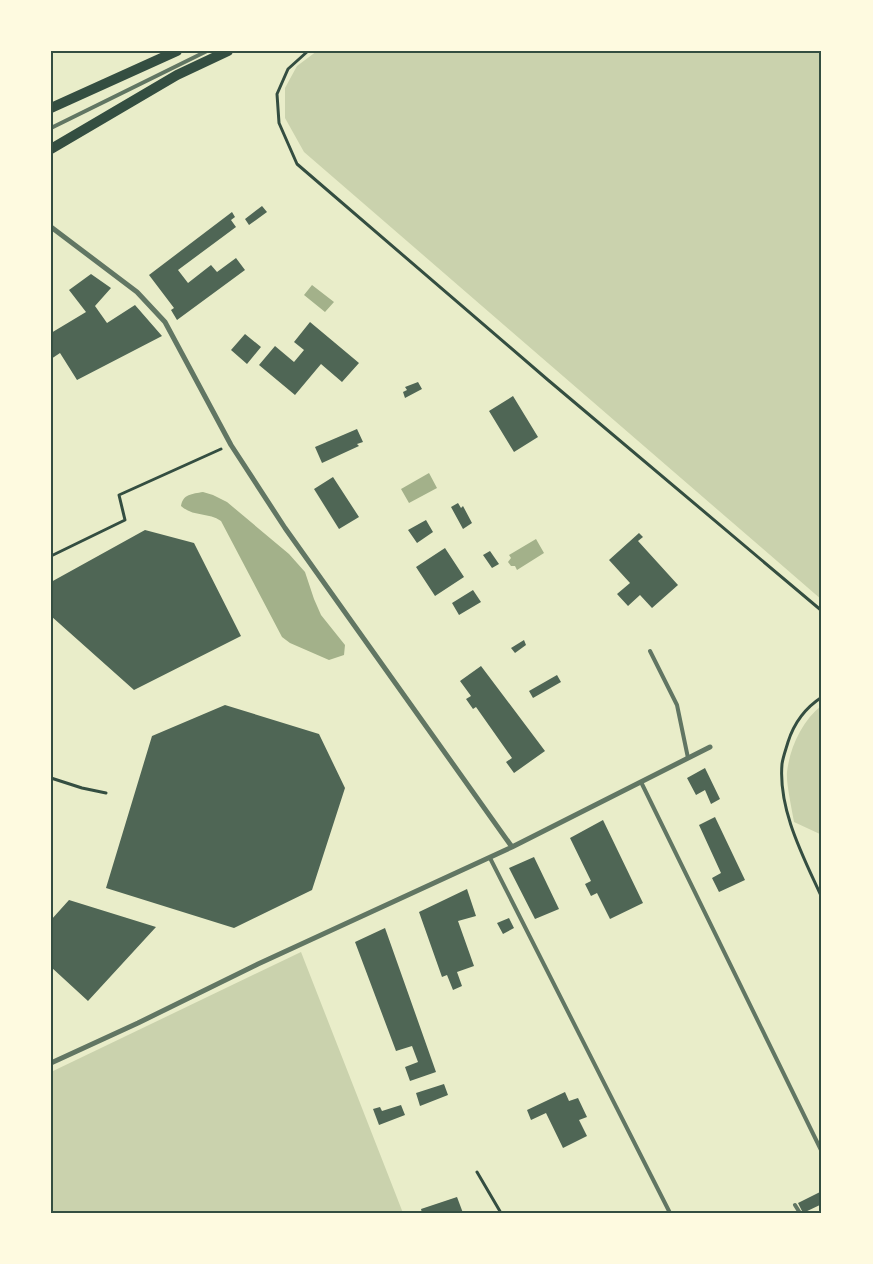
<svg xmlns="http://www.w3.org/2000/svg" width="873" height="1264" font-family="'Noto Serif',serif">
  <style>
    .green { fill: #cad2ad }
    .water { fill: #a3b18a }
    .building { fill: #4f6655 }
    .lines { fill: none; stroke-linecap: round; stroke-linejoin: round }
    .path { stroke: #344e41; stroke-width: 3 }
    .service { stroke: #617663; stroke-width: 4 }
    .minor { stroke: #617663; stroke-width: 5 }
    .secondary { stroke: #344e41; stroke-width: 10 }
    .neatline { fill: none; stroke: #344e41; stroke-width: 2 }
  </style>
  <rect width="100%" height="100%" fill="#e9edc9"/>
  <!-- green -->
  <path class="green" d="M 317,51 L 822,51 L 822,600 L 304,152 L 285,118 L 285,88 L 297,66 Z
    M 822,705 L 822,835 L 794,822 C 792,809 786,784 787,772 C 790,747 802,721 822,705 Z
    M 301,952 L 403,1213 L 51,1213 L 51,1072 Z"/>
  <!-- water -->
  <path class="water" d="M 312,285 L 334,302 L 325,312 L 304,295 Z
    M 429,473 L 437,488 L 409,503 L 401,489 Z
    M 203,492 L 213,495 L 227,502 L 289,554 L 305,572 L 314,599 L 321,615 L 345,645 L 344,655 L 329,660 L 290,643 L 282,637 L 221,521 C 208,512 193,517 181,506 C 183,494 192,494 203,492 Z
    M 536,539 L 544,553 L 517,570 L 515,566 L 511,566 L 508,562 L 511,558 L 509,555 Z"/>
  <!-- building -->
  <path class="building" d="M 262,206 L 267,212 L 249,225 L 245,219 Z
    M 232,212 L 235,217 L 231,220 L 236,227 L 178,270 L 188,283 L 211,265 L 217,272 L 236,258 L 245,270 L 177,320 L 171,310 L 174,308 L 149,275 Z
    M 91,274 L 111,288 L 95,306 L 107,323 L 135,305 L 162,336 L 77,380 L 60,353 L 51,359 L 51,333 L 86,312 L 69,290 Z
    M 310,322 L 359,363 L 342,382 L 321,364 L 295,395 L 259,365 L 275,346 L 294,362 L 304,350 L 294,342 Z
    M 245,334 L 261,347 L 247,364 L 231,350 Z
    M 418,382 L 422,389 L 405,398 L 403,392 L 407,390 L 405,387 Z
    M 513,396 L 538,437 L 514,452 L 489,411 Z
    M 357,429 L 363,442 L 357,444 L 359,446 L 322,463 L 315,447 Z
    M 333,477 L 359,517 L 339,529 L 314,489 Z
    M 458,503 L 461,508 L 463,506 L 472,523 L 463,529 L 451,507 Z
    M 426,520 L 433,532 L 417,543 L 408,530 Z
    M 145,530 L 194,543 L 241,636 L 134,690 L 51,616 L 51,582 Z
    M 639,533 L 643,537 L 638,541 L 678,585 L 652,608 L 640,595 L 628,606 L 617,594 L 630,583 L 609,560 Z
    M 445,548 L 464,577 L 435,596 L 416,567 Z
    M 490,551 L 499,564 L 492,568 L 483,555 Z
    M 473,590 L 481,602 L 459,615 L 452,603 Z
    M 524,640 L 526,645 L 515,653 L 511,648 Z
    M 481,666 L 545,751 L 514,773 L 506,762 L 512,758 L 476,707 L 473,709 L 466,699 L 471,696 L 460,681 Z
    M 557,675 L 561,682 L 533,698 L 529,691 Z
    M 225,705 L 319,734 L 345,788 L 312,890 L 234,928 L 106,888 L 152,736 Z
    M 705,768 L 720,799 L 711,804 L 705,790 L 696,795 L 687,778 Z
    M 715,817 L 745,880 L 719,892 L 712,878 L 721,873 L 699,825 Z
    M 603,820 L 643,903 L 610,919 L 597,893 L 591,896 L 585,884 L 591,881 L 570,838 Z
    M 534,857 L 559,909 L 535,919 L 509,868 Z
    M 467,889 L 476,916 L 458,921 L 474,966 L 457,972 L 462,986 L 453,990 L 447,975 L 442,977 L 419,912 Z
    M 69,900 L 156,927 L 88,1001 L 51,967 L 51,920 Z
    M 509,918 L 514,928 L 503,934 L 497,923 Z
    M 385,928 L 436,1072 L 410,1081 L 405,1067 L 418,1062 L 412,1046 L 396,1051 L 355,942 Z
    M 444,1084 L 448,1095 L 420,1106 L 416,1093 Z
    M 565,1092 L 569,1101 L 578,1098 L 587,1117 L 579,1120 L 587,1136 L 563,1148 L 546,1113 L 531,1120 L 527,1110 Z
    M 401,1105 L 405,1115 L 379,1125 L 373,1109 L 380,1107 L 382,1111 Z
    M 822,1191 L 822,1204 L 803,1213 L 798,1203 Z
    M 457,1197 L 463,1213 L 422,1213 L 421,1209 Z"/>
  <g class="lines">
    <!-- path -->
    <path class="path" d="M 308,51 L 288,69 L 277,94 L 279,123 L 297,164 L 548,380 L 822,611
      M 51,556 L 125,520 L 119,495 L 221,449
      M 822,697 C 805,708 794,723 788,742 C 786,749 783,757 782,764 C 778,810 804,858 822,898
      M 51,778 L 82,788 L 106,793
      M 477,1172 L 501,1213"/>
    <!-- service -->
    <path class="service" d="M 51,128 L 207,51
      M 650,651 L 677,705 L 688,758
      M 641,782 L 822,1152
      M 490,858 L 670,1213
      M 795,1205 L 800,1213"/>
    <!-- minor -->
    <path class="minor" d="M 51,227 L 137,292 L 165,322 L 231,445 L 285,528 L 512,847
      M 51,1063 L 138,1023 L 258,964 L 512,847 L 710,747"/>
    <!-- secondary -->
    <path class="secondary" d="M 51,108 L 177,51
      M 51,149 L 177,75 L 228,51"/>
  </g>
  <!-- border -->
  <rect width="873" height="1264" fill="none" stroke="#fefae0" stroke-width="105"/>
  <rect x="52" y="52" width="768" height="1160" class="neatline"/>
</svg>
